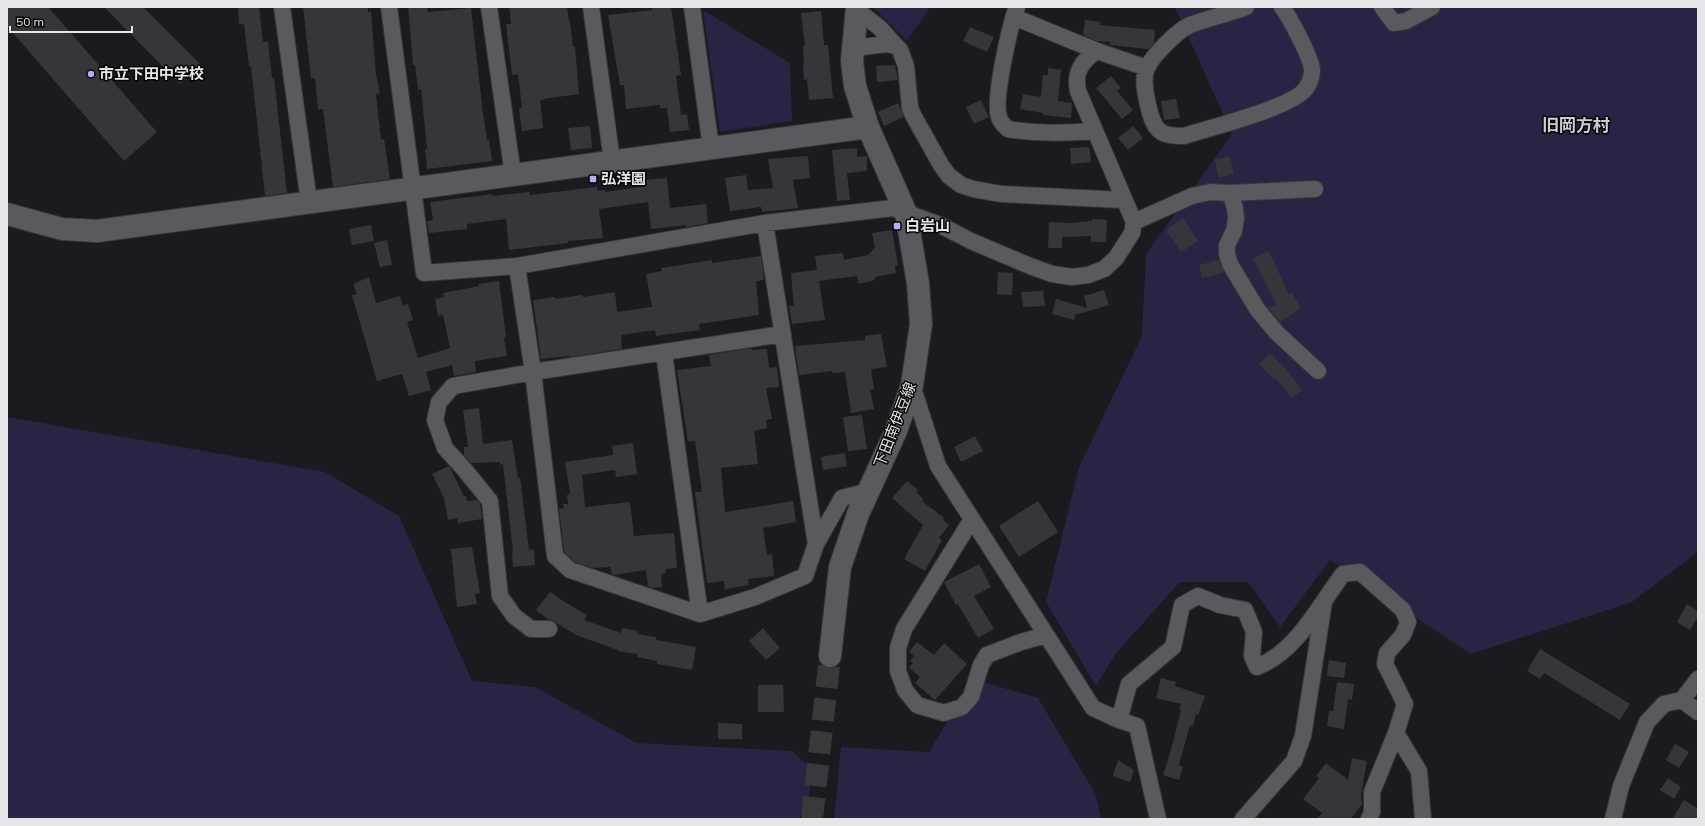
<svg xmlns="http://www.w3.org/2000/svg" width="1705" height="826" font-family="Mulish,'Noto Sans JP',sans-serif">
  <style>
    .green { fill: #2a2343 }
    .building { fill: #36363a }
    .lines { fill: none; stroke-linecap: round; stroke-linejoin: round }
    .secondary-tunnel { stroke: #39393c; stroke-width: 22; stroke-dasharray: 22 11; stroke-linecap: butt }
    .street-casing { stroke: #373739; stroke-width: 18 }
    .secondary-casing { stroke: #373739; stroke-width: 24 }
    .street { stroke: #5a595e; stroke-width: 16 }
    .secondary { stroke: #5a595e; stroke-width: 22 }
    .poi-dot { fill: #b9abf7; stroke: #060607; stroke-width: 1.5 }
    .labels { text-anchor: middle; stroke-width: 3; stroke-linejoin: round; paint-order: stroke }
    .poi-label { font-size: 15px; font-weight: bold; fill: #e6e6e8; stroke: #060607; text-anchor: start }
    .street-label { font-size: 15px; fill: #e6e6e8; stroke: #060607 }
    .quarter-label { font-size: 17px; font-weight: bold; fill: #cccbd1; stroke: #060607 }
  </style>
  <rect width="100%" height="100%" fill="#1b1a1e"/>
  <!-- green -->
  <path class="green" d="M 873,7 L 930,7 L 907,41 Z
    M 1175,7 L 1698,7 L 1698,552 L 1632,602 L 1471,654 L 1330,560 L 1280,627 L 1248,582 L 1180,582 L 1116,653 L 1096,686 L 1046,602 L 1079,467 L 1142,336 L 1146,254 L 1232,134 Z
    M 703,10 L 790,63 L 792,121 L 720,132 Z
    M 7,417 L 325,472 L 399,516 L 472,681 L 535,687 L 637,743 L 792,751 L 811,768 L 809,795 L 799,819 L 7,819 Z
    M 973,679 L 1038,698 L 1096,795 L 1101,819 L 834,819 L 841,747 L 929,752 Z"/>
  <!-- building -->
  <path class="building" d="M 7,7 L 48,7 L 157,132 L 124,161 L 7,26 Z
    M 104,7 L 143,7 L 200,64 L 180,84 Z
    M 238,7 L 259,7 L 263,42 L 268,42 L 272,78 L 274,78 L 287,193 L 265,196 L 251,66 L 249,66 L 244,24 L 239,24 Z
    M 303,7 L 368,7 L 368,12 L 371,11 L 376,75 L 380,93 L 376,94 L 381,140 L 384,139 L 390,179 L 333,187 L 323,109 L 318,109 L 315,78 L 311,78 Z
    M 408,7 L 427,7 L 428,12 L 471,8 L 483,114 L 487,140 L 489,139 L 492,161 L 427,169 L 425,149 L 427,149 L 421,89 L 418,90 L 415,65 L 413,65 Z
    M 509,7 L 567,7 L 569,22 L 570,22 L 573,47 L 575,46 L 579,94 L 543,99 L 543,100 L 540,100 L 543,128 L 522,131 L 519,109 L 522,108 L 518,74 L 512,75 L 506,24 L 511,24 Z
    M 652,7 L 671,7 L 681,75 L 676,76 L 681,115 L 687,114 L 689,130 L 670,132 L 667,108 L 660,108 L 660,105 L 626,109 L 624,85 L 620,85 L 608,15 L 652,10 Z
    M 821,11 L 824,45 L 828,45 L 833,98 L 809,100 L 807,79 L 804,80 L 803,62 L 804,62 L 803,46 L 805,46 L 801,13 Z
    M 1085,20 L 1101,22 L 1100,25 L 1155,30 L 1154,43 L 1148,49 L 1110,45 L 1110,42 L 1096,41 L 1083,35 Z
    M 970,27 L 994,37 L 987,52 L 963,41 Z
    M 895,65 L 898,80 L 877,82 L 876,66 Z
    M 1048,68 L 1061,70 L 1058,101 L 1072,103 L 1071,118 L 1043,115 L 1043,113 L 1020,109 L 1023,94 L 1041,97 L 1043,75 L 1048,75 Z
    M 1111,76 L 1121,88 L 1117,91 L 1133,110 L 1122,119 L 1096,88 Z
    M 1176,99 L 1180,118 L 1164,120 L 1161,101 Z
    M 981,100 L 989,117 L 974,124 L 966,107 Z
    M 898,103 L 904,117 L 884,126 L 878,112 Z
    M 590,126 L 592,148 L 571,150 L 568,128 Z
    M 1133,126 L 1143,138 L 1128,150 L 1118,138 Z
    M 1089,147 L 1091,162 L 1071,164 L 1070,148 Z
    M 857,148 L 857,157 L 867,156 L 867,171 L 847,173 L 850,200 L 837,201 L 832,150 Z
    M 808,156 L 810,178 L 793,180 L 798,208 L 762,212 L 761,207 L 730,211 L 725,178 L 746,175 L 748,190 L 773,188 L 768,159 Z
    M 1230,156 L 1234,174 L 1219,178 L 1215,160 Z
    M 667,178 L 670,208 L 706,204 L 708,223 L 686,227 L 686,225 L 651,229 L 648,202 L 599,209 L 603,238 L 568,241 L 568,243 L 509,250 L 506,219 L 467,224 L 467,229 L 429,233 L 427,221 L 433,220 L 430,202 L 492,194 L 493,196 L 529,192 L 530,195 L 597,187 L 597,191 L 605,190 L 605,192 L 646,186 L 645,180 Z
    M 1183,218 L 1198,241 L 1181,252 L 1166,230 Z
    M 1092,219 L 1107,220 L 1106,242 L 1091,242 L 1091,236 L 1062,237 L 1062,248 L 1048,248 L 1049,222 L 1069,223 L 1092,221 Z
    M 371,225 L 374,241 L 352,245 L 349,229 Z
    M 892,230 L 898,265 L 895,266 L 896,273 L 875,277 L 875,280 L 859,284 L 857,276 L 819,281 L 825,320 L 792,324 L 789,306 L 794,306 L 791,273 L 817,270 L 815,256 L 843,253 L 844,260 L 868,255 L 875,247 L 872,233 Z
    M 387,240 L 392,265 L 380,267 L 374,243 Z
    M 1269,251 L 1289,295 L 1292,293 L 1301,308 L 1280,322 L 1269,308 L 1276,304 L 1253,258 Z
    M 761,256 L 764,280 L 756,281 L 759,315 L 699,324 L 700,330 L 692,331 L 656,336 L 655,330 L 621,335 L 622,349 L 570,357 L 569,356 L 541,359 L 533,300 L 555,297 L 555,299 L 582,295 L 583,297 L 615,292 L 617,312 L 652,307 L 646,274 L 662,271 L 661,268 L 712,260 L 712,263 Z
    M 1219,260 L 1224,273 L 1202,278 L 1199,265 Z
    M 998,272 L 1013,273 L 1012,295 L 997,294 Z
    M 369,277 L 376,303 L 400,296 L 403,306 L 408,304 L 413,320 L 407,322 L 418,358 L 450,348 L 443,315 L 438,316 L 435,299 L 444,297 L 443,293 L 479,286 L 479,284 L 499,281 L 506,337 L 504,338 L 507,356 L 475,361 L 476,372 L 454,376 L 452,365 L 426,372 L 431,390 L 409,396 L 402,374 L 377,381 L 352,295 L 357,294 L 353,284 Z
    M 1104,290 L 1109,305 L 1075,315 L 1074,320 L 1052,314 L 1056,299 L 1087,308 L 1084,296 Z
    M 1043,291 L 1045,306 L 1023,307 L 1021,292 Z
    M 881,334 L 887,367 L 871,369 L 874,389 L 870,390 L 874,409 L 851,413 L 845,372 L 832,373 L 832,371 L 799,375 L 795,346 L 865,340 L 865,336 Z
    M 751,348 L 752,350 L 767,349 L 769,368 L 777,367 L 779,387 L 766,388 L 772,419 L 766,420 L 767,428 L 754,431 L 758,464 L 721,468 L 725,512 L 793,501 L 796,522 L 763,528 L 767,555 L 772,554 L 774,576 L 748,579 L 749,585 L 725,589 L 724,581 L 707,583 L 695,492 L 702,492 L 695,441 L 688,442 L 677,370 L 711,366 L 709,355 Z
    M 1270,353 L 1285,368 L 1302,390 L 1292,398 L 1275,378 L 1274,379 L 1259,364 Z
    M 479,408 L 483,444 L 512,440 L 518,478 L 520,477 L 529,550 L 534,549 L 535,565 L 513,567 L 512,551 L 513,551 L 503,464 L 500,465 L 500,462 L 471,463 L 464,455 L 464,447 L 468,447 L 463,410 Z
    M 862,415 L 867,449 L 848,451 L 843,417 Z
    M 975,436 L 983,451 L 961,462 L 954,447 Z
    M 633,443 L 637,474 L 616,477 L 615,470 L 582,475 L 585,507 L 630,502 L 634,536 L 674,533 L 677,568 L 666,569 L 666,573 L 661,574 L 662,587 L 653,588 L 648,586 L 646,570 L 613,575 L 612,574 L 610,567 L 594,568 L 575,562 L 564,552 L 559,509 L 564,508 L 563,504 L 568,504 L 567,495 L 570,494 L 565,462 L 613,455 L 612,446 Z
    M 845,453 L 847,466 L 823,470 L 821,457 Z
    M 449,466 L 464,496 L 466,496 L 467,501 L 477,500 L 480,503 L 482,519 L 458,523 L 457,518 L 448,520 L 444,498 L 432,474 Z
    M 907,481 L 918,490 L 916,492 L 923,499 L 922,501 L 944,518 L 943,520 L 949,525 L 939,538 L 942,540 L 925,571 L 904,559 L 923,525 L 892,498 Z
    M 1038,501 L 1058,532 L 1019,557 L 999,526 Z
    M 472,547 L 480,593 L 475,594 L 477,604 L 457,607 L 451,549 Z
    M 979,564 L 991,587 L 974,596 L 994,629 L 978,638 L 958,604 L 956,605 L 944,582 Z
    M 550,592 L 563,601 L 587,615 L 584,620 L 621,633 L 622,628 L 638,631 L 637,634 L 656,637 L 656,640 L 696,647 L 692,670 L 657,664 L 657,661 L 637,657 L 637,654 L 618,651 L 618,650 L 576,635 L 553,621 L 548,619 L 536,610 Z
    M 1687,604 L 1698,611 L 1698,616 L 1690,630 L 1677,622 Z
    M 763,628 L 780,648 L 766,660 L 749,641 Z
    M 917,642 L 934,655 L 944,643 L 967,664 L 935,700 L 915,683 L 920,677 L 909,668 L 913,663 L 910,661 L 914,656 L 909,652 Z
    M 1540,649 L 1630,704 L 1620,720 L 1544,673 L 1540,679 L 1527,671 Z
    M 1329,660 L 1346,663 L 1344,678 L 1327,676 Z
    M 1161,678 L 1176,682 L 1175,686 L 1205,696 L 1198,715 L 1196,714 L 1193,726 L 1190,725 L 1179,765 L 1183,767 L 1179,780 L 1163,775 L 1172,746 L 1181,710 L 1179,709 L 1181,704 L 1156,698 Z
    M 1337,682 L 1354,684 L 1352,700 L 1348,699 L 1344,729 L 1327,726 L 1329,711 L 1333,711 Z
    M 758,685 L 783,685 L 784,712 L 758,712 Z
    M 718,723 L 742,724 L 742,739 L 718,739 Z
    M 1675,744 L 1689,752 L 1679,768 L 1666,760 Z
    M 1352,758 L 1367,761 L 1361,795 L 1362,804 L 1351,819 L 1317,819 L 1322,813 L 1303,799 L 1319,778 L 1316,776 L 1326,763 L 1348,780 Z
    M 1118,760 L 1134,770 L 1130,782 L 1113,776 Z
    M 1668,778 L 1681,787 L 1674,799 L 1660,790 Z
    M 1684,800 L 1698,809 L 1698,819 L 1672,819 Z"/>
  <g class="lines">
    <!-- secondary-tunnel -->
    <path class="secondary-tunnel" d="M 812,819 L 830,656"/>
    <defs>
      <path id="street" d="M 282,7 L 309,202
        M 389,7 L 424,273 L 517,266 L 765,223 L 893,208 L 940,225 L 971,241 L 1030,266 L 1052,274 L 1072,277 L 1088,275 L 1104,269 L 1116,258 L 1132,233 L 1134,222 L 1078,91 C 1074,73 1081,61 1097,51 L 1147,68
        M 489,7 L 513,175
        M 591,7 L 612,161
        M 692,7 L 711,148
        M 1017,7 C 1010,25 993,100 999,117 C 1000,122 1005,126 1008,129 C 1037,134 1065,133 1095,131
        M 1246,7 C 1228,14 1209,18 1190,25 C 1178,30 1152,56 1147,68 C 1141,80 1147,100 1150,113 C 1156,134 1164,136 1184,136 C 1208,128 1296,107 1307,87 C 1310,82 1312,76 1312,70 C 1311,57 1290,18 1282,7
        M 1382,7 L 1394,23 L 1406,21 L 1432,7
        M 857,10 L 880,28 L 896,46
        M 1014,17 L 1097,51
        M 854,48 L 886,44 L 896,46 L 900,50 L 906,66 L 910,108 L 913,115 L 941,165 L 949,176 L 961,185 L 973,189 L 1001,194 L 1124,200
        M 1230,193 L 1315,189
        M 1134,222 L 1192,196 L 1210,192 L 1230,193 L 1235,208 L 1236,219 L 1234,231 L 1227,245 L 1227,254 L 1230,264 L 1257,309 L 1276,332 L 1318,371
        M 517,266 L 533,372 L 555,556 L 570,570 L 700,614 L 755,597 L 805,576 L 816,544 L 765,223
        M 664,353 L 700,614
        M 912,385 L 938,466 L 1093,708 L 1119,720 L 1137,726 L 1158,819
        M 972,519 L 904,629 L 898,648 L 898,671 L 905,690 L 917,705 L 944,713 L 962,707 L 971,697 L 981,665 L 987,655 L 1021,642 L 1046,635
        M 816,544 L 842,498 L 869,491
        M 549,629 L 531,629 L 514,616 L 500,596 L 490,501 L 464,469 L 445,448 L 435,420 L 439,402 L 453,386 L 533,372 L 783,334
        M 1682,700 L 1698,712
        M 1119,720 L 1129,684 L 1173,647 L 1182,605 L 1198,596 L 1220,605 L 1245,610 L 1254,632 L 1252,656 L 1257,667 C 1297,651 1318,607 1343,574 L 1360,572 L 1403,610 L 1408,622 L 1403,635 L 1387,653 L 1385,664 L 1405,704 L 1396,733 L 1372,792 L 1372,812 L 1369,819
        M 1396,733 L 1419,771 L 1423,819
        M 1243,819 L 1294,761 L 1303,736 L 1324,602
        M 1613,819 L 1621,786 L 1647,722 L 1664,704 L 1682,700 L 1698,679"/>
      <path id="secondary" d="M 7,214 L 62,229 L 97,231 L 868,127
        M 830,656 L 840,567 L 858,514 L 896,431 L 912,385 L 921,324 L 918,283 L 906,213 L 868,127 L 855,86 L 852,61 L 857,7"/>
    </defs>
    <!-- street casing -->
    <use href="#street" class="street-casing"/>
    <!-- secondary casing -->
    <use href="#secondary" class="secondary-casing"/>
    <!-- street -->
    <use href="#street" class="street"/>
    <!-- secondary -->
    <use href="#secondary" class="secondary"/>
  </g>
  <!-- markers -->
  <g class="poi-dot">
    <circle cx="91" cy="74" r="4"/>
    <rect x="589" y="175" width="8" height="8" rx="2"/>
    <rect x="893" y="222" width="8" height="8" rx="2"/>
  </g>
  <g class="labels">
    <!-- poi labels -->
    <g class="poi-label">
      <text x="99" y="79">市立下田中学校</text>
      <text x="601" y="184">弘洋園</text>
      <text x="905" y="231">白岩山</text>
    </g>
    <!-- street labels -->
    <g class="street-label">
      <text transform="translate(895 425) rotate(-69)" y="5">下田南伊豆線</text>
    </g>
    <!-- quarter labels -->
    <g class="quarter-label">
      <text x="1576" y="131">旧岡方村</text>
    </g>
  </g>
  <!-- border -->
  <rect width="1705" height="826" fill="none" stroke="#e6e6e8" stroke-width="16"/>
  <!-- scale -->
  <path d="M10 26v6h122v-6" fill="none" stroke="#e6e6e8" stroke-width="2"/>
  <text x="16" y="26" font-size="12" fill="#e6e6e8" stroke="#060607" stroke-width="3" paint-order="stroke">50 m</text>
</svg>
